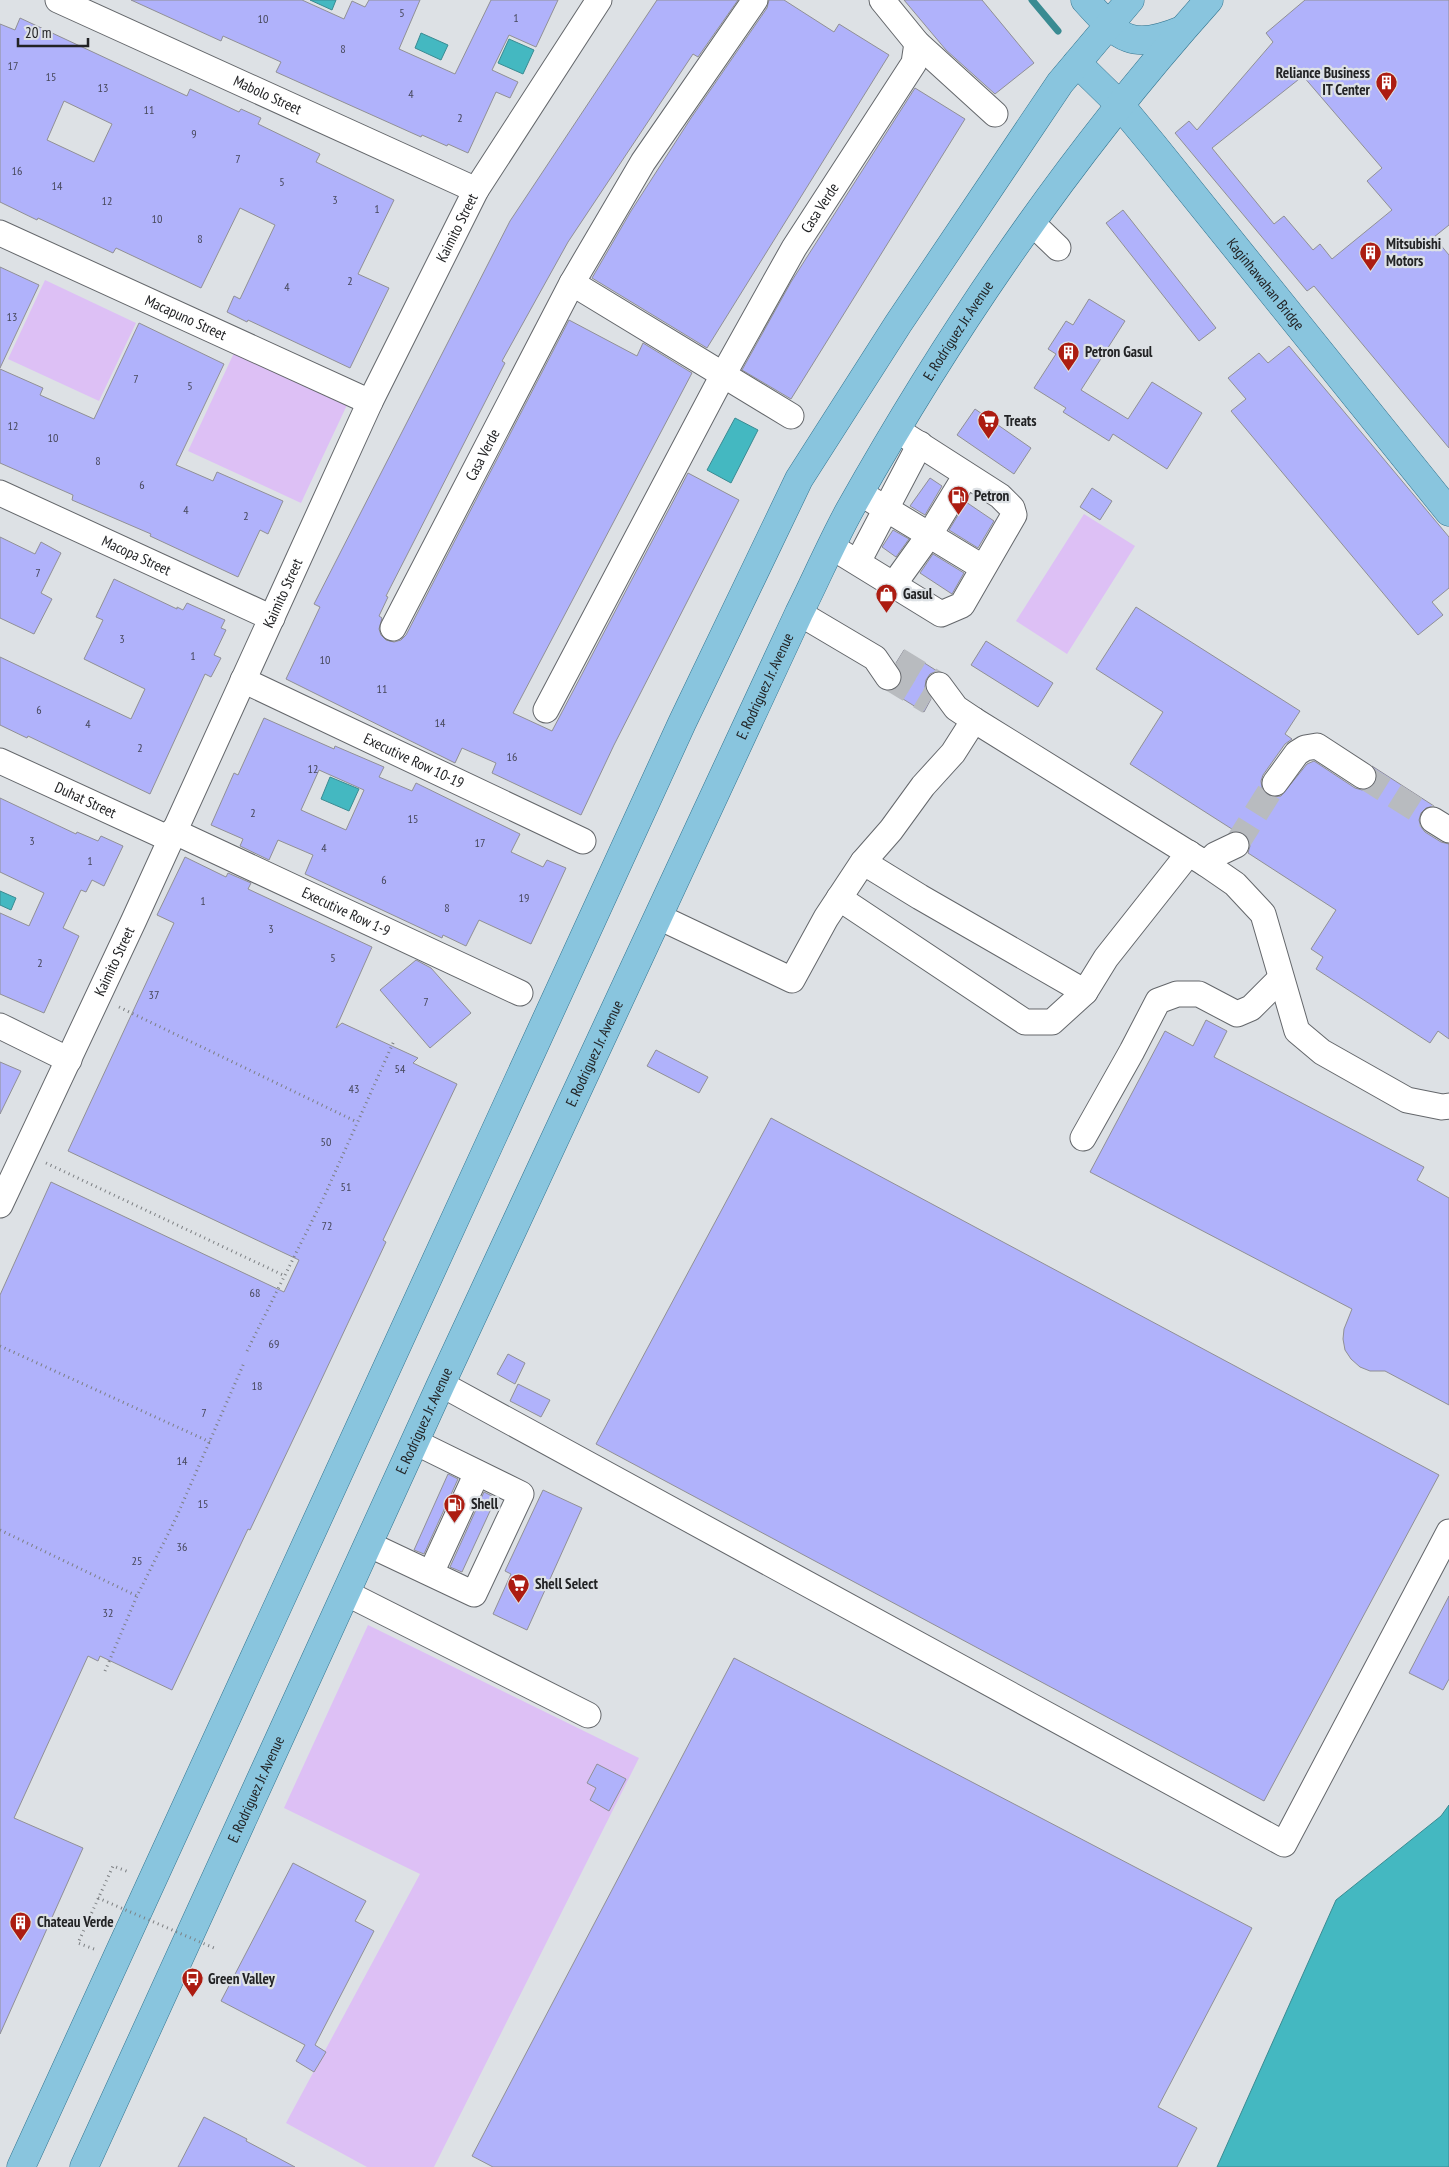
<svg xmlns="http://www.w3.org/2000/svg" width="1449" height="2167" font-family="'PT Sans Narrow',sans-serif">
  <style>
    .green { fill: #ddc0f5 }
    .water { fill: #44b8c1; stroke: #3a8b92 }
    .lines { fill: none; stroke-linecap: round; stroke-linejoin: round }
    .stream { stroke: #3a8b92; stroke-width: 7 }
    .building { fill: #b0b2fb; stroke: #909095; fill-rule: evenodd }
    .minor-tunnel { stroke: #b8bbbf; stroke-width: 25; stroke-dasharray: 25 12; stroke-linecap: butt }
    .minor-casing { stroke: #64676b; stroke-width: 27 }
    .major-casing { stroke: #32748f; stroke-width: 29 }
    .path { stroke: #7c7f82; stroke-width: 3; stroke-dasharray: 1 4; stroke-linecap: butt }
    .minor { stroke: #fff; stroke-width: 25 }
    .major { stroke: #89c5de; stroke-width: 28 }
    .path-bridge { stroke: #7c7f82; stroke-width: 3; stroke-dasharray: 1 4; stroke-linecap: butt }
    .labels { text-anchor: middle; stroke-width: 4.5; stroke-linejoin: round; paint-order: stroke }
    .number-label { font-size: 12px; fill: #46475a }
    .poi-label { font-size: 15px; font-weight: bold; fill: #222325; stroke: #dde1e5; text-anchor: start }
    .street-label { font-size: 15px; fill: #222325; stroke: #dde1e5 }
  </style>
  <rect width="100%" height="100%" fill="#dde1e5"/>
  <!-- green -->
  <path class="green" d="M 45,280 L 136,323 L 99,401 L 8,359 Z
    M 234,353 L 347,405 L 301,503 L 188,451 Z
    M 1084,514 L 1135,546 L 1067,654 L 1016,621 Z
    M 368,1625 L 639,1758 L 434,2167 L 367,2167 L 286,2123 L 420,1874 L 284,1808 Z"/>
  <!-- water -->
  <path class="water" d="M 310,0 L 336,0 L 332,10 Z
    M 421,33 L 448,45 L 441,60 L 415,48 Z
    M 509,39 L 534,50 L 523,74 L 498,63 Z
    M 735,418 L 758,430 L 731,483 L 707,470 Z
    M 330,777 L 359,789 L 349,811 L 321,799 Z
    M 0,891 L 16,898 L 11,910 L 0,905 Z
    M 1449,1805 L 1449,2167 L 1217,2167 L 1336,1900 L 1441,1816 Z"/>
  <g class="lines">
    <!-- stream -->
    <path class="stream" d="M 1032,0 L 1058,31"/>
  </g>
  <!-- building -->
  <path class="building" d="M 131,0 L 302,0 L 344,19 L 352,1 L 365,7 L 369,0 L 420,0 L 399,49 L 455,74 L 491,0 L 558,0 L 536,47 L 509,35 L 492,70 L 518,82 L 510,98 L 496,92 L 468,153 L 448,144 L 447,146 L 422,135 L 421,137 L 276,72 L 281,62 L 223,36 L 221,41 Z
    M 657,0 L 738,0 L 698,57 L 693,54 L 568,242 L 502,361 L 505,363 L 386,596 L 388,597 L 379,616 L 382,618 L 379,629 L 381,635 L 386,640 L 394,642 L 401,640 L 406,635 L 569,320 L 637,356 L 643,343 L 692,373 L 513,713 L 552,731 L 688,473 L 739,500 L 614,745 L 581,815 L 492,773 L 496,763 L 462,748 L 455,763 L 286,679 L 320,607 L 314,604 L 510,221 Z
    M 769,0 L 784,0 L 834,32 L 839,24 L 889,55 L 707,348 L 592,278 L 631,211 L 691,118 L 767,8 Z
    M 904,0 L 982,0 L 1034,63 L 995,94 L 946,50 Z
    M 1305,0 L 1449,0 L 1449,225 L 1434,237 L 1449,255 L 1449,448 L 1314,286 L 1307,291 L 1175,133 L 1189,121 L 1197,130 L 1273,42 L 1266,33 ZM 1303,76 L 1382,168 L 1367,181 L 1392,210 L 1332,259 L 1320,244 L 1313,250 L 1284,216 L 1274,224 L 1212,148 Z
    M 20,18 L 187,96 L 190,89 L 239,112 L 241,109 L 261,118 L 258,124 L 320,154 L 316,162 L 394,200 L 358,274 L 389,288 L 350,368 L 248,320 L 247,322 L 227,312 L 234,296 L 240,299 L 275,225 L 240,208 L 201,288 L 116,248 L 113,253 L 38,218 L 37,220 L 0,202 L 0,24 L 15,30 ZM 64,101 L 112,124 L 94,162 L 47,140 Z
    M 915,88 L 965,119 L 791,399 L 742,370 L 791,282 Z
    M 1123,210 L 1216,328 L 1199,341 L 1106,223 Z
    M 0,267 L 39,285 L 0,368 Z
    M 1089,299 L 1125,321 L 1081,390 L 1128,419 L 1152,382 L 1202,413 L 1167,469 L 1113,434 L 1109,441 L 1063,412 L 1066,408 L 1034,388 L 1056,354 L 1048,349 L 1066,321 L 1073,325 Z
    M 139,323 L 224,364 L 176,465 L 213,481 L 217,472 L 283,501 L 268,534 L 260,530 L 238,577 L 150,536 L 151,534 L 72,500 L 73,495 L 0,463 L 0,369 L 43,388 L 40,395 L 94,419 Z
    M 1289,346 L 1449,537 L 1449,588 L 1432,602 L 1443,615 L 1418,635 L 1231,411 L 1246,399 L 1228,378 L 1259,353 L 1268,363 Z
    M 975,409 L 1031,448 L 1014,474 L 957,435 Z
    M 930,478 L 942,486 L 925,515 L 910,506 Z
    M 1092,488 L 1112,501 L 1100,520 L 1080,507 Z
    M 966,502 L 994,521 L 978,548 L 949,530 Z
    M 893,530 L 909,539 L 896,557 L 882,547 Z
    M 0,537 L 35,554 L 41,542 L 61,553 L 41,593 L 52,599 L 34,634 L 0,618 Z
    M 933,554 L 964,573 L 952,594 L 920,573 Z
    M 114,579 L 177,609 L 177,607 L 183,610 L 187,603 L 225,620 L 221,628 L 226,630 L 214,655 L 221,658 L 211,677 L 205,674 L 150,794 L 28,736 L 27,738 L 0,725 L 0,657 L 131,719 L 145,689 L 84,659 L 103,620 L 96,617 Z
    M 1136,607 L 1300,711 L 1285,734 L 1292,739 L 1285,744 L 1263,775 L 1261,781 L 1262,788 L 1267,795 L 1274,797 L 1281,796 L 1307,764 L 1314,761 L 1355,788 L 1362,790 L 1369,789 L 1375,783 L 1377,776 L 1372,766 L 1434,806 L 1426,808 L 1421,813 L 1419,820 L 1421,827 L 1425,832 L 1441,842 L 1449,844 L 1449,1039 L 1438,1031 L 1430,1043 L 1316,969 L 1323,957 L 1311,949 L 1336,910 L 1248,853 L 1250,846 L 1249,838 L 1245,833 L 1235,831 L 1130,764 L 1163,712 L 1096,669 Z
    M 986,641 L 1053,683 L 1038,707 L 971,665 Z
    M 904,650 L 937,671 L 930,674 L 926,680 L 925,687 L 931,699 L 924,712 L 890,691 L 896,689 L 901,683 L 902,675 L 896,663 Z
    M 264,718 L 334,749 L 335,746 L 384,767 L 379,777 L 412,791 L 416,783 L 520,834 L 511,852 L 543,867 L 547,860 L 566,868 L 531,944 L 479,920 L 466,946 L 443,935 L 442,938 L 305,874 L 313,855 L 278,840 L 269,860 L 240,846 L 243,839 L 211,825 L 234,773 L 238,775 ZM 319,770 L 364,790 L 346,830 L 301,810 Z
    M 0,798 L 76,834 L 77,832 L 98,841 L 101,836 L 123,846 L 104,886 L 92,880 L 86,892 L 81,890 L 63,928 L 79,936 L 44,1013 L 0,994 L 0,913 L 29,926 L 44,893 L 0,872 Z
    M 185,857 L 226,877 L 228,873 L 251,883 L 248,889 L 372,947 L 336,1028 L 342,1023 L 418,1058 L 413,1063 L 457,1084 L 383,1240 L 386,1242 L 310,1404 L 250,1530 L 248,1529 L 172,1690 L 100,1656 L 98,1661 L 88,1656 L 14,1818 L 83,1848 L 0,2034 L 0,1295 L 51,1182 L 284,1292 L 299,1260 L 68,1151 L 174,923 L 157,915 Z
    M 416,960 L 431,968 L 471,1013 L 430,1048 L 380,990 Z
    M 1206,1020 L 1227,1031 L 1214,1057 L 1424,1167 L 1417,1180 L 1449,1198 L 1449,1405 L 1385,1371 L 1370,1371 L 1360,1367 L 1351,1359 L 1345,1350 L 1343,1339 L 1344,1329 L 1352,1309 L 1090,1172 L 1165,1031 L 1193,1046 Z
    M 656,1050 L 708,1077 L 699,1093 L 647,1066 Z
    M 0,1062 L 21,1071 L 0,1114 Z
    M 771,1118 L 1439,1475 L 1264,1801 L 596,1444 Z
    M 508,1354 L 525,1363 L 515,1384 L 497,1374 Z
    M 518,1384 L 550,1400 L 541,1417 L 510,1401 Z
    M 448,1474 L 458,1479 L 424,1554 L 414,1550 Z
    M 543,1490 L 582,1508 L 527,1630 L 493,1614 L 511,1574 L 505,1571 Z
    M 484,1492 L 496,1498 L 462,1572 L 450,1567 Z
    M 1449,1596 L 1449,1679 L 1443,1690 L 1409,1673 Z
    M 734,1658 L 1252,1928 L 1158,2107 L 1197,2128 L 1177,2167 L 493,2167 L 472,2156 Z
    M 597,1764 L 626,1779 L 609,1811 L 590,1800 L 596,1788 L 587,1783 Z
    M 293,1863 L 366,1901 L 355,1921 L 374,1931 L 315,2045 L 326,2052 L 314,2072 L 296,2061 L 305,2045 L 221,2001 Z
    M 204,2117 L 247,2139 L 246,2141 L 295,2167 L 178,2167 Z"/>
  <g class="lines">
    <!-- minor-tunnel -->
    <path class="minor-tunnel" d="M 898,660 L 939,685
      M 888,677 L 929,702
      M 1363,776 L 1433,820
      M 1236,845 L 1275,783"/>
    <defs>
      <g id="minor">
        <path id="s1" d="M 58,0 L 476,190"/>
        <path d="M 882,0 L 917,43 L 995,114"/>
        <path d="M 1032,223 L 1058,248"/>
        <path id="s2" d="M 0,233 L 370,402"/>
        <path d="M 572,283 L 791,416"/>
        <path id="s3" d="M 0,493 L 272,618"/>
        <path d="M 860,493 L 982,567"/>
        <path d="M 832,547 L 941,614 L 962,605 L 1014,515 L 1012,508 L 1000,496 L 897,430"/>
        <path d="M 858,562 L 920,444"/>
        <path d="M 894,584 L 930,534 L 966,475"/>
        <path d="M 799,613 L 875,658 L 888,677"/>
        <path id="s4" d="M 393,628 L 572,283 L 643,162 L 755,0"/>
        <path id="s5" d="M 243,680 L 583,841"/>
        <path d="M 939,685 L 956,708 L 974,720 L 1206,864 L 1215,855 L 1236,845"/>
        <path id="s6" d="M 546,710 L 723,375 L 794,248 L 914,63 L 917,43"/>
        <path id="s7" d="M 0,761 L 170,839"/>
        <path d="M 1275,783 L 1297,753 L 1305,748 L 1317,746 L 1363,776"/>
        <path d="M 1433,820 L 1449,830"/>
        <path id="s8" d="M 173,831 L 520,993"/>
        <path d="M 863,862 L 920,897 L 1085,992 L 1106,958 L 1189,853"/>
        <path d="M 1206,864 L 1235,884 L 1263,914 L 1297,1031 L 1322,1052 L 1407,1100 L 1442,1107 L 1449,1106"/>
        <path d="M 839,898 L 1025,1022 L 1052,1022 L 1085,992"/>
        <path d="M 659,917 L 792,980 L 826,918 L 863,862 L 891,830 L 923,786 L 953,753 L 974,720"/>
        <path d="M 0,1026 L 69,1060"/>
        <path d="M 1083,1138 L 1132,1051 L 1158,1001 L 1177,994 L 1199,994 L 1237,1014 L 1251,1008 L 1281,978"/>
        <path id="s9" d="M 0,1205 L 134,920 L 370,402 L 476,190 L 599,0"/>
        <path d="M 441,1384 L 1284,1844 L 1449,1532"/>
        <path d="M 368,1544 L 474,1594 L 521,1494 L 415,1442"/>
        <path d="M 431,1573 L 477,1473"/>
        <path d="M 346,1593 L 588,1715"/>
      </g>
      <g id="major">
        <path d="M 1085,0 C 1119,37 1129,52 1182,30"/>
        <path id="s10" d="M 1077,63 L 1120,105 L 1154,146 L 1449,512"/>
        <path d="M 21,2167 L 682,723 L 799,479 L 898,324 L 1060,83 L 1130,0"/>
        <path id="s11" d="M 84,2167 L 441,1384 L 799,613 C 816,579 831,544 849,511 C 950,331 1071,154 1209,0"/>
      </g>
    </defs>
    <!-- minor casing -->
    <use href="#minor" class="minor-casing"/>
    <!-- major casing -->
    <use href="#major" class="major-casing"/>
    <!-- path -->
    <path class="path" d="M 119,1007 L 357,1122
      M 46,1163 L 285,1276
      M 0,1346 L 210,1442
      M 247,1351 L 323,1199 L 394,1041
      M 0,1530 L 137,1596
      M 105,1671 L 137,1596 L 176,1518 L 244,1363
      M 94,1949 L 78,1943 L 113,1866 L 129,1872
      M 193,1990 L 195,1990 L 201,1978"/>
    <!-- minor -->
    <use href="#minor" class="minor"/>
    <!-- major -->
    <use href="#major" class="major"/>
    <!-- path-bridge -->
    <path class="path-bridge" d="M 98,1898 L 214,1948"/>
  </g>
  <!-- icons -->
  <defs>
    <symbol id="building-pin" viewBox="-11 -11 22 30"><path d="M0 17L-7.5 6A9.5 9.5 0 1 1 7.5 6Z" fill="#ac1c11" stroke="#dde1e5"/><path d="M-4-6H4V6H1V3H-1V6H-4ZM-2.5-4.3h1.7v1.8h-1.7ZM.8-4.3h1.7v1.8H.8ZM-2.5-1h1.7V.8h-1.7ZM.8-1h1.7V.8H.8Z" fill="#fff"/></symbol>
    <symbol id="supermarket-pin" viewBox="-11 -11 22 30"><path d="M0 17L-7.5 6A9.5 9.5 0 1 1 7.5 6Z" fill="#ac1c11" stroke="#dde1e5"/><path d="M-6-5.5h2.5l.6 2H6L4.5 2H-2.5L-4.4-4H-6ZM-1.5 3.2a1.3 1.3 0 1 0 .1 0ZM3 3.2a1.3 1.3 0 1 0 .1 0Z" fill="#fff"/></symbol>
    <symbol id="fuel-pin" viewBox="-11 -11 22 30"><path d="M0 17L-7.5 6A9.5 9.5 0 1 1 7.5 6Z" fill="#ac1c11" stroke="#dde1e5"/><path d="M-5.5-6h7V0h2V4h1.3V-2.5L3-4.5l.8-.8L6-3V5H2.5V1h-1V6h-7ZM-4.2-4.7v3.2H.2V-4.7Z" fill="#fff"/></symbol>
    <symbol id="shop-pin" viewBox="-11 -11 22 30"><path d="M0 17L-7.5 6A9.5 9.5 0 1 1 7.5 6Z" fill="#ac1c11" stroke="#dde1e5"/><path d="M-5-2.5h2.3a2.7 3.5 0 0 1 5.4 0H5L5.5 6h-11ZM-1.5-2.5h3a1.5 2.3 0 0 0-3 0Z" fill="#fff"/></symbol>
    <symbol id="bus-pin" viewBox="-11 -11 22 30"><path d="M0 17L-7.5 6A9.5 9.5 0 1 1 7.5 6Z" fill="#ac1c11" stroke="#dde1e5"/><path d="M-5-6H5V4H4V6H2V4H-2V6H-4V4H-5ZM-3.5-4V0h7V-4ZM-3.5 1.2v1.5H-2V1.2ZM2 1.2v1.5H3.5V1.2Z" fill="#fff"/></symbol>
  </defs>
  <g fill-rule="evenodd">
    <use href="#building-pin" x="1374" y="70" width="25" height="34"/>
    <use href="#building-pin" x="1358" y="240" width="25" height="34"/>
    <use href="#building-pin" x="1056" y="340" width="25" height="34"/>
    <use href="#supermarket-pin" x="976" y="408" width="25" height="34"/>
    <use href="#fuel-pin" x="946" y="484" width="25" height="34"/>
    <use href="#shop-pin" x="874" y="582" width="25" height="34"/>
    <use href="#fuel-pin" x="442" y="1492" width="25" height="34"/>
    <use href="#supermarket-pin" x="506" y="1572" width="25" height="34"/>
    <use href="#building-pin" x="8" y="1910" width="25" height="34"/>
    <use href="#bus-pin" x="180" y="1966" width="25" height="34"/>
  </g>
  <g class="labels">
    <!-- number labels -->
    <g class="number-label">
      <text x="402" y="17">5</text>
      <text x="516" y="22">1</text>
      <text x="263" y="23">10</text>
      <text x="343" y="53">8</text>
      <text x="13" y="70">17</text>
      <text x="51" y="81">15</text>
      <text x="103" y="92">13</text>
      <text x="411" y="98">4</text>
      <text x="149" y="114">11</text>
      <text x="460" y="122">2</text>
      <text x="194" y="138">9</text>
      <text x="238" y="163">7</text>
      <text x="17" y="175">16</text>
      <text x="282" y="186">5</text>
      <text x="57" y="190">14</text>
      <text x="335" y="204">3</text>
      <text x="107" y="205">12</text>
      <text x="377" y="213">1</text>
      <text x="157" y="223">10</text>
      <text x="200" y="243">8</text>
      <text x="350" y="285">2</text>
      <text x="287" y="291">4</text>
      <text x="12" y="321">13</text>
      <text x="136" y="383">7</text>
      <text x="190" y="390">5</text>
      <text x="13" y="430">12</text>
      <text x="53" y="442">10</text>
      <text x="98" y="465">8</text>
      <text x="142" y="489">6</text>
      <text x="186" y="514">4</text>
      <text x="246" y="520">2</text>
      <text x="38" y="577">7</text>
      <text x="122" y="643">3</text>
      <text x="193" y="660">1</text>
      <text x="325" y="664">10</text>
      <text x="382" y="693">11</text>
      <text x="39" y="714">6</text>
      <text x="440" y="727">14</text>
      <text x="88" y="728">4</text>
      <text x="140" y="752">2</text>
      <text x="512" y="761">16</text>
      <text x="313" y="773">12</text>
      <text x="253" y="817">2</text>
      <text x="413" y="823">15</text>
      <text x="32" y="845">3</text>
      <text x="480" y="847">17</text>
      <text x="324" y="852">4</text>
      <text x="90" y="865">1</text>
      <text x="384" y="884">6</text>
      <text x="524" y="902">19</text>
      <text x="203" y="905">1</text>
      <text x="447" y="912">8</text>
      <text x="271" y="933">3</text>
      <text x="333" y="962">5</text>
      <text x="40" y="967">2</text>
      <text x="154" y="999">37</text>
      <text x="426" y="1006">7</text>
      <text x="400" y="1073">54</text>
      <text x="354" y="1093">43</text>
      <text x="326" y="1146">50</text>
      <text x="346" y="1191">51</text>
      <text x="327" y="1230">72</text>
      <text x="255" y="1297">68</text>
      <text x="274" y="1348">69</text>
      <text x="257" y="1390">18</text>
      <text x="204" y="1417">7</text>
      <text x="182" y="1465">14</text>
      <text x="203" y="1508">15</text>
      <text x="182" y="1551">36</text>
      <text x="137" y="1565">25</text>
      <text x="108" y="1617">32</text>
    </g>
    <!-- poi labels -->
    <g class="poi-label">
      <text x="1370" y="78" text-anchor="end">Reliance Business<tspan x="1370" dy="17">IT Center</tspan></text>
      <text x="1386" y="249">Mitsubishi<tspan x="1386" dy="17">Motors</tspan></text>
      <text x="1085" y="357">Petron Gasul</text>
      <text x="1004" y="426">Treats</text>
      <text x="974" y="501">Petron</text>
      <text x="903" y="599">Gasul</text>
      <text x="471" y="1509">Shell</text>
      <text x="535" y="1589">Shell Select</text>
      <text x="37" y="1927">Chateau Verde</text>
      <text x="208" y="1984">Green Valley</text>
    </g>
    <!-- street labels -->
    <g class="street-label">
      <text dy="5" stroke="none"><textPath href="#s1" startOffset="230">Mabolo Street</textPath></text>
      <text dy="5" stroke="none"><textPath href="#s6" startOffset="572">Casa Verde</textPath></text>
      <text dy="5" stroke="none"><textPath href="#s9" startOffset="1079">Kaimito Street</textPath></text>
      <text dy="5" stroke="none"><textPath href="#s10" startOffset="291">Kaginhawahan Bridge</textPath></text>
      <text dy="5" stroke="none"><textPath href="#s2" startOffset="204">Macapuno Street</textPath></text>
      <text dy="5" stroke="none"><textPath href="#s11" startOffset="2035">E. Rodriguez Jr. Avenue</textPath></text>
      <text dy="5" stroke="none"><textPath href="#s4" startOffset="195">Casa Verde</textPath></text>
      <text dy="5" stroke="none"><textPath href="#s3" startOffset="150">Macopa Street</textPath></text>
      <text dy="5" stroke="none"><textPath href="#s9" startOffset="674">Kaimito Street</textPath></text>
      <text dy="5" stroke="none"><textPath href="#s11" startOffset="1630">E. Rodriguez Jr. Avenue</textPath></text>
      <text dy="5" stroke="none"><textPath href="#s5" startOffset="189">Executive Row 10-19</textPath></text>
      <text dy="5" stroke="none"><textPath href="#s7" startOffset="94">Duhat Street</textPath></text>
      <text dy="5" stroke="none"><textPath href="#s8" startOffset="191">Executive Row 1-9</textPath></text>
      <text dy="5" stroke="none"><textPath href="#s9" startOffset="269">Kaimito Street</textPath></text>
      <text dy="5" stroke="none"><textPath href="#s11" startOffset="1225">E. Rodriguez Jr. Avenue</textPath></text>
      <text dy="5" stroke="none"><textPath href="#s11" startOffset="820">E. Rodriguez Jr. Avenue</textPath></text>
      <text dy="5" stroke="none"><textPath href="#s11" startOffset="415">E. Rodriguez Jr. Avenue</textPath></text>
    </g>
  </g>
  <!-- scale -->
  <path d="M18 38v8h70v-8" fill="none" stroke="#222325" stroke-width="2.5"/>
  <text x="25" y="38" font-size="15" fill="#222325" stroke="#dde1e5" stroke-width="4" paint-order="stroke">20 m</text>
</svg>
